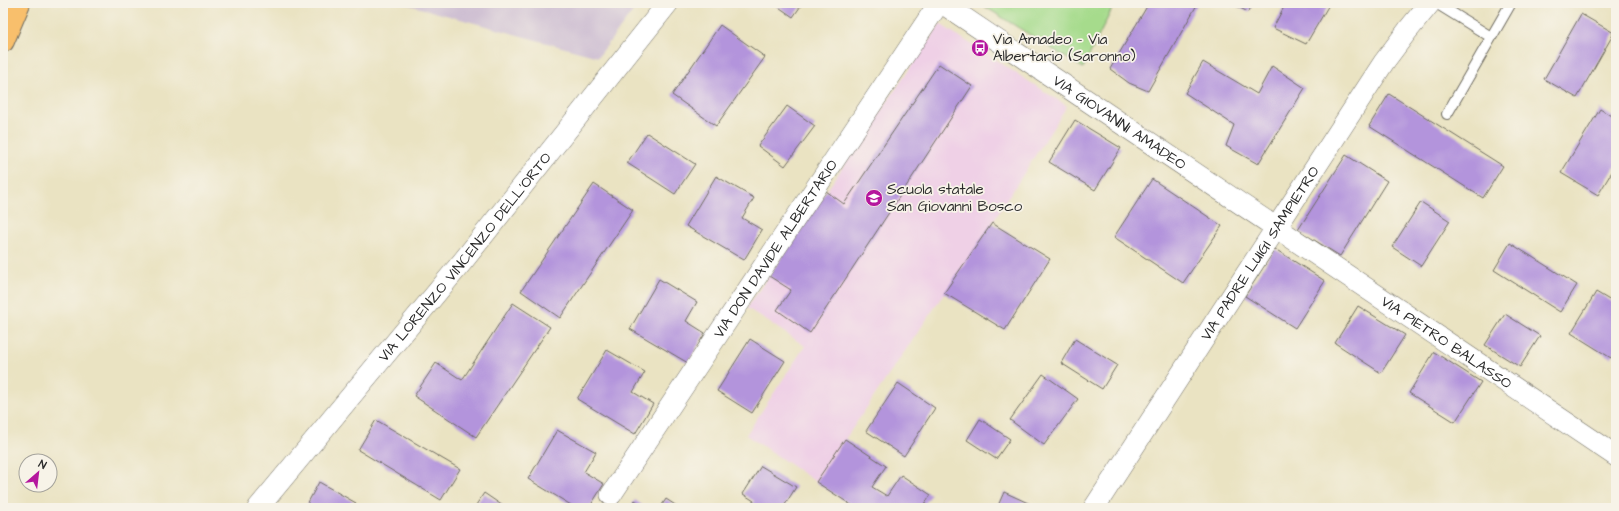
<svg xmlns="http://www.w3.org/2000/svg" width="1619" height="511" font-family="'Architects Daughter',sans-serif">
  <style>
    .built { fill: #efd0e6 }
    .industrial { fill: #cdbed2 }
    .green { fill: #a6db8c; stroke: #68835c }
    .building { fill: #b394dc }
    .lines { fill: none; stroke-linecap: round; stroke-linejoin: round }
    .lane-casing { stroke: #6e6b60; stroke-width: 12 }
    .street-casing { stroke: #6e6b60; stroke-width: 22 }
    .primary-casing { stroke: #6e6b60; stroke-width: 24 }
    .lane { stroke: #fff; stroke-width: 10 }
    .street { stroke: #fff; stroke-width: 21 }
    .primary { stroke: #f8bf6c; stroke-width: 22 }
    .labels { text-anchor: middle; stroke-width: 3.5; stroke-linejoin: round; paint-order: stroke }
    .poi-label { font-size: 15px; fill: #2b2b2b; stroke: #f7f3e8; text-anchor: start }
    .street-label { font-size: 15px; fill: #2b2b2b; stroke: #f7f3e8 }
  </style>
  <rect width="100%" height="100%" fill="#f7f3e8"/>
  <filter id="ink" filterUnits="userSpaceOnUse"><feTurbulence type="fractalNoise" baseFrequency=".025" numOctaves="2"/><feDisplacementMap in="SourceGraphic" scale="8" xChannelSelector="R" yChannelSelector="G"/><feConvolveMatrix kernelMatrix="1 2 1 2 8 2 1 2 1" color-interpolation-filters="sRGB"/></filter>
  <filter id="wash" filterUnits="userSpaceOnUse"><feTurbulence type="fractalNoise" baseFrequency=".012" numOctaves="4" result="noise"/><feDisplacementMap in="SourceGraphic" scale="16" xChannelSelector="R" yChannelSelector="G"/><feGaussianBlur stdDeviation="0.9" result="paint"/><feColorMatrix in="noise" values="0 0 0 0 0 0 0 0 0 0 0 0 0 0 0 0 0 1.4 0 .05"/><feComposite in="paint" operator="in"/></filter>
  <g filter="url(#wash)">
    <rect width="100%" height="100%" fill="#eae3c2"/>
    <!-- built -->
    <path class="built" d="M 940,24 L 1067,106 L 992,223 L 816,482 L 746,435 L 805,346 L 747,308 Z"/>
    <!-- industrial -->
    <path class="industrial" d="M 402,3 L 639,3 L 598,57 Z"/>
    <!-- green -->
    <path class="green" d="M 979,3 L 1115,3 L 1083,68 Z"/>
    <g id="blocks">
      <!-- building -->
      <path class="building" d="M 773,3 L 803,3 L 793,17 Z
        M 1149,3 L 1198,3 L 1148,91 L 1129,83 L 1110,69 Z
        M 1230,3 L 1254,3 L 1248,12 Z
        M 1286,3 L 1330,3 L 1306,44 L 1273,28 Z
        M 1581,14 L 1614,33 L 1577,98 L 1544,79 Z
        M 720,25 L 765,57 L 716,126 L 672,95 Z
        M 1203,62 L 1257,94 L 1272,66 L 1305,88 L 1258,164 L 1226,146 L 1234,125 L 1185,93 Z
        M 939,64 L 972,86 L 810,333 L 777,310 L 791,290 L 769,276 L 826,191 L 844,204 Z
        M 1389,94 L 1503,166 L 1483,198 L 1369,126 Z
        M 787,106 L 815,126 L 785,166 L 758,146 Z
        M 1600,109 L 1616,119 L 1616,165 L 1598,195 L 1561,173 Z
        M 1075,120 L 1121,148 L 1095,190 L 1049,162 Z
        M 647,133 L 695,164 L 675,194 L 627,163 Z
        M 1346,155 L 1387,181 L 1340,256 L 1298,230 Z
        M 716,176 L 754,198 L 742,218 L 762,230 L 744,260 L 686,226 Z
        M 1152,179 L 1222,226 L 1183,283 L 1114,237 Z
        M 594,184 L 633,210 L 560,318 L 521,291 Z
        M 1421,202 L 1450,221 L 1421,266 L 1392,247 Z
        M 992,223 L 1050,259 L 1005,330 L 944,293 Z
        M 1510,243 L 1577,285 L 1560,312 L 1494,270 Z
        M 1275,249 L 1325,281 L 1295,328 L 1245,296 Z
        M 659,279 L 697,302 L 686,321 L 705,333 L 688,363 L 630,329 Z
        M 1596,292 L 1616,304 L 1616,350 L 1611,358 L 1571,333 Z
        M 513,303 L 550,327 L 476,437 L 414,396 L 436,363 L 462,380 Z
        M 1358,306 L 1405,335 L 1381,373 L 1335,343 Z
        M 1505,314 L 1540,336 L 1520,367 L 1485,345 Z
        M 750,339 L 785,361 L 752,413 L 717,391 Z
        M 1075,339 L 1117,365 L 1102,389 L 1061,363 Z
        M 607,350 L 645,372 L 633,392 L 653,404 L 635,434 L 577,399 Z
        M 1434,352 L 1481,382 L 1455,422 L 1409,393 Z
        M 1043,374 L 1078,399 L 1044,445 L 1010,420 Z
        M 898,383 L 935,408 L 904,456 L 866,431 Z
        M 980,419 L 1010,439 L 996,459 L 967,440 Z
        M 376,420 L 460,469 L 441,500 L 358,450 Z
        M 557,430 L 596,452 L 584,472 L 604,484 L 589,508 L 576,508 L 528,479 Z
        M 845,439 L 886,466 L 872,487 L 887,496 L 901,475 L 931,495 L 922,508 L 856,508 L 816,482 Z
        M 761,466 L 796,487 L 783,508 L 750,508 L 754,501 L 743,494 Z
        M 319,482 L 356,503 L 353,508 L 305,508 Z
        M 1004,492 L 1039,508 L 997,508 Z
        M 484,493 L 506,508 L 474,508 Z
        M 666,499 L 680,508 L 660,508 Z
        M 635,500 L 646,508 L 630,508 Z"/>
    </g>
  </g>
  <g filter="url(#ink)">
    <use href="#blocks" fill-opacity="0" stroke="#6e6b60" stroke-width="1"/>
    <g class="lines">
      <defs>
        <path id="lane" d="M 1436,3 L 1491,37
          M 1447,114 L 1511,3"/>
        <g id="street">
          <path id="s1" d="M 942,3 L 1616,456"/>
          <path id="s2" d="M 611,495 L 939,3"/>
          <path id="s3" d="M 258,508 L 463,261 L 668,3"/>
          <path id="s4" d="M 1094,508 L 1384,62 L 1408,30 L 1430,3"/>
        </g>
        <path id="primary" d="M 3,41 L 19,3"/>
      </defs>
      <!-- lane casing -->
      <use href="#lane" class="lane-casing"/>
      <!-- street casing -->
      <use href="#street" class="street-casing"/>
      <!-- primary casing -->
      <use href="#primary" class="primary-casing"/>
      <!-- lane -->
      <use href="#lane" class="lane"/>
      <!-- street -->
      <use href="#street" class="street"/>
      <!-- primary -->
      <use href="#primary" class="primary"/>
    </g>
  </g>
  <!-- icons -->
  <defs>
    <symbol id="bus-disc" viewBox="-11 -11 22 22"><circle r="9.5" fill="#b5179e" stroke="#f7f3e8"/><path d="M-5-6H5V4H4V6H2V4H-2V6H-4V4H-5ZM-3.5-4V0h7V-4ZM-3.5 1.2v1.5H-2V1.2ZM2 1.2v1.5H3.5V1.2Z" fill="#fff"/></symbol>
    <symbol id="school-disc" viewBox="-11 -11 22 22"><circle r="9.5" fill="#b5179e" stroke="#f7f3e8"/><path d="M0-5L7-2L0 1L-7-2ZM-4 1L0 2.5L4 1V4Q0 6-4 4Z" fill="#fff"/></symbol>
  </defs>
  <g fill-rule="evenodd">
    <use href="#bus-disc" x="970" y="38" width="20" height="20"/>
    <use href="#school-disc" x="864" y="188" width="20" height="20"/>
  </g>
  <g class="labels">
    <!-- poi labels -->
    <g class="poi-label">
      <text x="993" y="44">Via Amadeo - Via<tspan x="993" dy="17">Albertario (Saronno)</tspan></text>
      <text x="887" y="194">Scuola statale<tspan x="887" dy="17">San Giovanni Bosco</tspan></text>
    </g>
    <!-- street labels -->
    <g class="street-label">
      <text dy="5" stroke="none"><textPath href="#s1" startOffset="214">VIA GIOVANNI AMADEO</textPath></text>
      <text dy="5" stroke="none"><textPath href="#s2" startOffset="296">VIA DON DAVIDE ALBERTARIO</textPath></text>
      <text dy="5" stroke="none"><textPath href="#s4" startOffset="304">VIA PADRE LUIGI SAMPIETRO</textPath></text>
      <text dy="5" stroke="none"><textPath href="#s3" startOffset="325">VIA LORENZO VINCENZO DELL'ORTO</textPath></text>
      <text dy="5" stroke="none"><textPath href="#s1" startOffset="608">VIA PIETRO BALASSO</textPath></text>
    </g>
  </g>
  <!-- margin -->
  <rect width="1619" height="511" fill="none" stroke="#f7f3e8" stroke-width="16"/>
  <!-- north arrow -->
  <g transform="translate(38 473) rotate(28)"><circle r="19" fill="#f7f3e8" stroke="#a5a39c"/>
  <path d="M0-3L7 15L0 10L-7 15Z" fill="#b5179e"/>
  <text y="-6" font-size="11" font-weight="bold" text-anchor="middle" fill="#2b2b2b">N</text>
  </g>
</svg>
